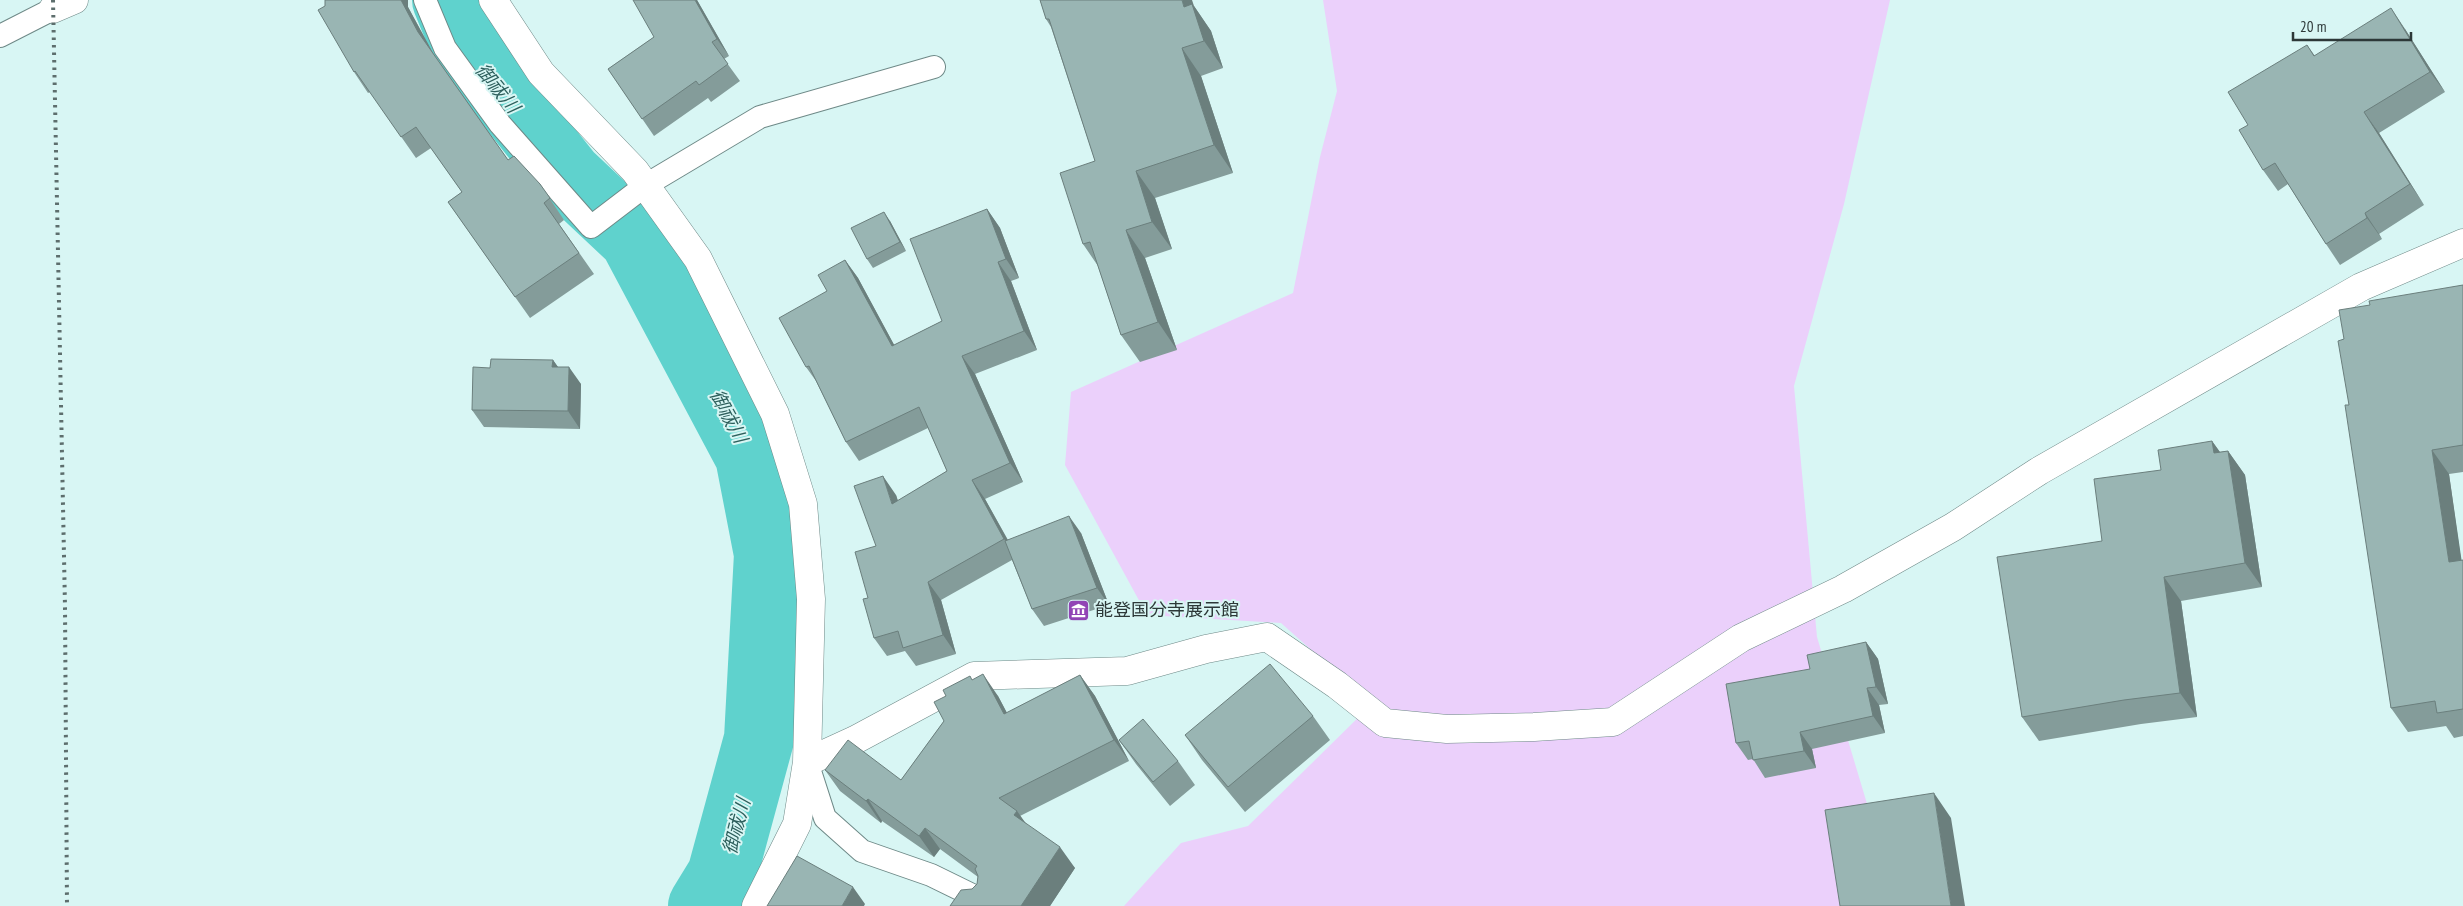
<svg xmlns="http://www.w3.org/2000/svg" width="2463" height="906" font-family="'PT Sans Narrow','Noto Sans JP',sans-serif">
  <style>
    .green { fill: #ebd0fb }
    .lines { fill: none; stroke-linecap: round; stroke-linejoin: round }
    .river { stroke: #5fd2cd; stroke-width: 70 }
    .lane-casing { stroke: #6e8987; stroke-width: 24 }
    .street-casing { stroke: #6e8987; stroke-width: 29 }
    .lane { stroke: #fff; stroke-width: 22 }
    .street { stroke: #fff; stroke-width: 28 }
    .rail { stroke: #5d6e6d; stroke-width: 4; stroke-dasharray: 2.5 5; stroke-linecap: butt }
    .wall { fill: #849c9a }
    .shaded-wall { fill: #6b7f7d }
    .building { fill: #99b5b3; stroke: #6b7f7d }
    .labels { text-anchor: middle; stroke-width: 4; stroke-linejoin: round; paint-order: stroke }
    .poi-label { font-size: 18px; fill: #2d3838; stroke: #d8f6f4; text-anchor: start }
    .water-label { font-size: 19px; font-style: italic; fill: #2d5f5c; stroke: #d8f6f4 }
  </style>
  <rect width="100%" height="100%" fill="#d8f6f4"/>
  <!-- green -->
  <path class="green" d="M 1323,0 L 1890,0 L 1844,204 L 1794,386 L 1817,637 L 1871,817 L 1876,906 L 1124,906 L 1181,843 L 1248,826 L 1372,704 L 1281,623 L 1147,615 L 1065,465 L 1071,392 L 1293,293 L 1320,157 L 1337,91 Z"/>
  <g class="lines">
    <!-- river -->
    <path class="river" d="M 447,0 L 467,49 L 568,176 L 634,238 L 750,456 L 769,554 L 759,739 L 722,875 L 703,906"/>
    <defs>
      <path id="lane" d="M 425,0 L 445,48 L 500,124 L 591,227 L 646,185 L 760,117 L 934,67
        M 0,36 L 53,9
        M 807,762 L 825,818 L 862,851 L 931,875 L 980,899"/>
      <path id="street" d="M 493,0 L 541,73 L 635,171 L 698,259 L 775,414 L 803,504 L 811,599 L 807,762 L 797,824 L 756,906
        M 53,9 L 74,0
        M 807,762 L 855,740 L 974,676 L 1127,671 L 1206,649 L 1267,637 L 1337,685 L 1385,723 L 1447,729 L 1534,727 L 1613,722 L 1741,638 L 1843,589 L 1953,527 L 2039,471 L 2361,287 L 2463,243"/>
    </defs>
    <!-- lane casing -->
    <use href="#lane" class="lane-casing"/>
    <!-- street casing -->
    <use href="#street" class="street-casing"/>
    <!-- lane -->
    <use href="#lane" class="lane"/>
    <!-- street -->
    <use href="#street" class="street"/>
    <!-- rail -->
    <path class="rail" d="M 53,0 L 65,607 L 67,906"/>
  </g>
  <!-- wall -->
  <path class="wall" d="M 325,0 L 408,0 L 408,7 L 433,53 L 508,160 L 540,184 L 564,220 L 559,224 L 594,274 L 530,318 L 448,202 L 462,192 L 431,148 L 416,158 L 370,92 L 368,93 L 354,72 L 325,6 Z
    M 697,0 L 729,56 L 724,59 L 740,81 L 711,102 L 708,98 L 654,136 L 608,69 L 654,37 Z
    M 1040,0 L 1194,6 L 1211,31 L 1223,68 L 1201,76 L 1233,173 L 1155,198 L 1172,249 L 1145,258 L 1177,350 L 1140,362 L 1121,335 L 1098,266 L 1083,244 L 1095,161 L 1051,27 L 1046,19 Z
    M 2405,29 L 2445,92 L 2379,133 L 2424,205 L 2379,234 L 2382,239 L 2340,265 L 2326,244 L 2288,184 L 2278,191 L 2263,170 L 2248,125 L 2307,45 L 2315,56 Z
    M 987,209 L 1000,228 L 1019,278 L 1011,281 L 1037,350 L 975,374 L 1023,482 L 985,499 L 1008,540 L 1081,533 L 1109,605 L 1044,626 L 1032,609 L 1012,560 L 941,600 L 956,654 L 916,666 L 905,651 L 887,656 L 874,638 L 868,598 L 876,546 L 896,495 L 898,501 L 947,471 L 928,428 L 859,461 L 846,442 L 816,381 L 806,367 L 827,291 L 845,260 L 858,278 L 894,345 L 942,321 Z
    M 890,221 L 906,251 L 873,268 L 867,259 Z
    M 2463,285 L 2463,472 L 2449,474 L 2461,560 L 2463,560 L 2463,736 L 2454,738 L 2446,726 L 2408,732 L 2391,708 L 2349,405 L 2344,339 L 2370,305 Z
    M 553,360 L 558,367 L 581,384 L 580,429 L 484,427 L 472,410 L 490,368 Z
    M 2212,441 L 2220,452 L 2228,451 L 2245,475 L 2262,587 L 2181,601 L 2197,717 L 2141,724 L 2039,741 L 2022,717 L 2102,541 Z
    M 1866,642 L 1878,659 L 1888,704 L 1879,705 L 1885,733 L 1812,749 L 1816,768 L 1765,778 L 1753,759 L 1748,760 L 1736,743 L 1810,669 Z
    M 1080,675 L 1095,696 L 1129,761 L 1020,816 L 1025,823 L 1075,868 L 1050,906 L 950,906 L 972,889 L 977,884 L 978,877 L 940,849 L 934,857 L 882,821 L 881,823 L 840,791 L 825,770 L 901,780 L 944,721 L 946,696 L 973,680 L 998,696 L 1007,713 Z
    M 1313,716 L 1330,740 L 1245,812 L 1202,760 L 1185,735 Z
    M 1119,740 L 1178,761 L 1195,785 L 1170,806 L 1136,764 Z"/>
  <!-- shaded-wall -->
  <path class="shaded-wall" d="M 401,0 L 408,0 L 408,7 L 433,53 L 418,32 Z
    M 695,0 L 697,0 L 729,56 L 717,39 Z
    M 1182,0 L 1192,0 L 1194,6 L 1211,31 L 1223,68 L 1204,41 L 1184,7 Z
    M 2391,8 L 2405,29 L 2445,92 L 2430,72 Z
    M 1182,48 L 1201,76 L 1233,173 L 1214,145 Z
    M 2364,112 L 2379,133 L 2424,205 L 2410,184 Z
    M 1136,171 L 1155,198 L 1172,249 L 1152,222 Z
    M 987,209 L 1000,228 L 1019,278 L 1006,259 Z
    M 884,212 L 890,221 L 906,251 L 900,242 Z
    M 2365,213 L 2379,234 L 2382,239 L 2367,218 Z
    M 1126,230 L 1145,258 L 1177,350 L 1158,322 Z
    M 845,260 L 858,278 L 905,365 L 892,346 Z
    M 998,262 L 1011,281 L 1037,350 L 1024,331 Z
    M 962,356 L 975,374 L 1023,482 L 1010,463 Z
    M 553,360 L 565,377 L 552,367 Z
    M 569,367 L 581,384 L 580,429 L 568,411 Z
    M 2212,441 L 2229,465 L 2214,453 Z
    M 2432,450 L 2449,474 L 2463,570 L 2449,562 Z
    M 2228,451 L 2245,475 L 2262,587 L 2245,563 Z
    M 883,476 L 896,495 L 905,523 L 892,504 Z
    M 972,480 L 985,499 L 1017,557 L 1004,539 Z
    M 1069,516 L 1081,533 L 1109,605 L 1097,588 Z
    M 2164,577 L 2181,601 L 2197,717 L 2180,693 Z
    M 928,582 L 941,600 L 956,654 L 943,635 Z
    M 1866,642 L 1878,659 L 1888,704 L 1876,687 Z
    M 983,674 L 998,696 L 1019,736 L 1004,714 Z
    M 1080,675 L 1095,696 L 1129,761 L 1114,740 Z
    M 1867,688 L 1879,705 L 1885,733 L 1873,716 Z
    M 1800,732 L 1812,749 L 1816,768 L 1804,751 Z
    M 1934,793 L 1951,818 L 1965,906 L 1951,906 Z
    M 868,799 L 882,821 L 881,823 L 866,801 Z
    M 1017,811 L 1032,832 L 1014,815 Z
    M 925,828 L 940,849 L 934,857 L 919,836 Z
    M 1060,847 L 1075,868 L 1050,906 L 1021,906 Z
    M 853,887 L 865,904 L 864,906 L 842,906 Z"/>
  <!-- building -->
  <path class="building" d="M 325,0 L 401,0 L 418,32 L 508,160 L 514,156 L 540,184 L 550,198 L 544,203 L 579,253 L 515,297 L 448,202 L 462,192 L 416,127 L 401,137 L 355,71 L 354,72 L 318,10 L 325,6 Z
    M 633,0 L 695,0 L 717,39 L 712,42 L 728,64 L 699,85 L 696,81 L 642,119 L 608,69 L 654,37 Z
    M 1040,0 L 1182,0 L 1184,7 L 1192,4 L 1204,41 L 1182,48 L 1214,145 L 1136,171 L 1152,222 L 1126,230 L 1158,322 L 1121,335 L 1090,242 L 1083,244 L 1060,173 L 1095,161 L 1049,19 L 1046,19 Z
    M 2391,8 L 2430,72 L 2364,112 L 2410,184 L 2365,213 L 2367,218 L 2326,244 L 2275,163 L 2263,170 L 2239,130 L 2248,125 L 2228,92 L 2307,45 L 2314,56 Z
    M 987,209 L 1006,259 L 998,262 L 1024,331 L 962,356 L 1010,463 L 972,480 L 1004,539 L 928,582 L 943,635 L 903,648 L 898,631 L 874,638 L 863,599 L 868,598 L 855,552 L 876,546 L 854,486 L 883,476 L 892,504 L 947,471 L 919,407 L 846,442 L 809,366 L 806,367 L 779,318 L 827,291 L 818,275 L 845,260 L 892,346 L 942,321 L 910,239 Z
    M 884,212 L 900,242 L 867,259 L 851,228 Z
    M 2463,285 L 2463,445 L 2432,450 L 2449,562 L 2463,560 L 2463,709 L 2437,713 L 2435,701 L 2391,708 L 2345,405 L 2349,405 L 2338,341 L 2344,339 L 2339,310 L 2370,305 L 2369,301 Z
    M 491,359 L 553,360 L 552,367 L 569,367 L 568,411 L 472,410 L 473,367 L 490,368 Z
    M 2212,441 L 2214,453 L 2228,451 L 2245,563 L 2164,577 L 2180,693 L 2124,700 L 2022,717 L 1997,557 L 2102,541 L 2094,479 L 2161,470 L 2158,450 Z
    M 1069,516 L 1097,588 L 1032,609 L 1005,541 Z
    M 1866,642 L 1876,687 L 1867,688 L 1873,716 L 1800,732 L 1804,751 L 1753,760 L 1749,741 L 1736,743 L 1726,684 L 1810,669 L 1807,655 Z
    M 1270,664 L 1313,716 L 1228,787 L 1185,735 Z
    M 983,674 L 1004,714 L 1080,675 L 1114,740 L 999,798 L 1017,811 L 1014,815 L 1060,847 L 1021,906 L 950,906 L 961,890 L 972,889 L 977,884 L 978,876 L 975,869 L 977,866 L 925,828 L 919,836 L 868,799 L 866,801 L 825,770 L 848,740 L 901,780 L 944,721 L 934,702 L 946,696 L 943,690 L 970,676 L 972,680 Z
    M 1143,719 L 1178,761 L 1153,782 L 1119,740 Z
    M 1934,793 L 1951,906 L 1840,906 L 1825,810 Z
    M 797,856 L 853,887 L 842,906 L 767,906 Z"/>
  <!-- icons -->
  <defs>
    <symbol id="museum-square" viewBox="-11 -11 22 22"><rect x="-9" y="-9" width="18" height="18" rx="4" fill="#9144b5" stroke="#d8f6f4"/><path d="M0-6L6-3V-2H-6V-3ZM-5-1h2V3h-2ZM-1-1h2V3h-2ZM3-1h2V3H3ZM-6 4H6V6H-6Z" fill="#fff"/></symbol>
  </defs>
  <g fill-rule="evenodd">
    <use href="#museum-square" x="1066" y="598" width="25" height="25"/>
  </g>
  <g class="labels">
    <!-- poi labels -->
    <g class="poi-label">
      <text x="1095" y="616">能登国分寺展示館</text>
    </g>
    <!-- water labels -->
    <g class="water-label">
      <text transform="translate(498 88) rotate(51)" y="7">御祓川</text>
      <text transform="translate(729 416) rotate(62)" y="7">御祓川</text>
      <text transform="translate(736 826) rotate(-75)" y="7">御祓川</text>
    </g>
  </g>
  <!-- scale -->
  <path d="M2293 32v8h118v-8" fill="none" stroke="#2d3838" stroke-width="2.5"/>
  <text x="2300" y="32" font-size="15" fill="#2d3838" stroke="#d8f6f4" stroke-width="4" paint-order="stroke">20 m</text>
</svg>
